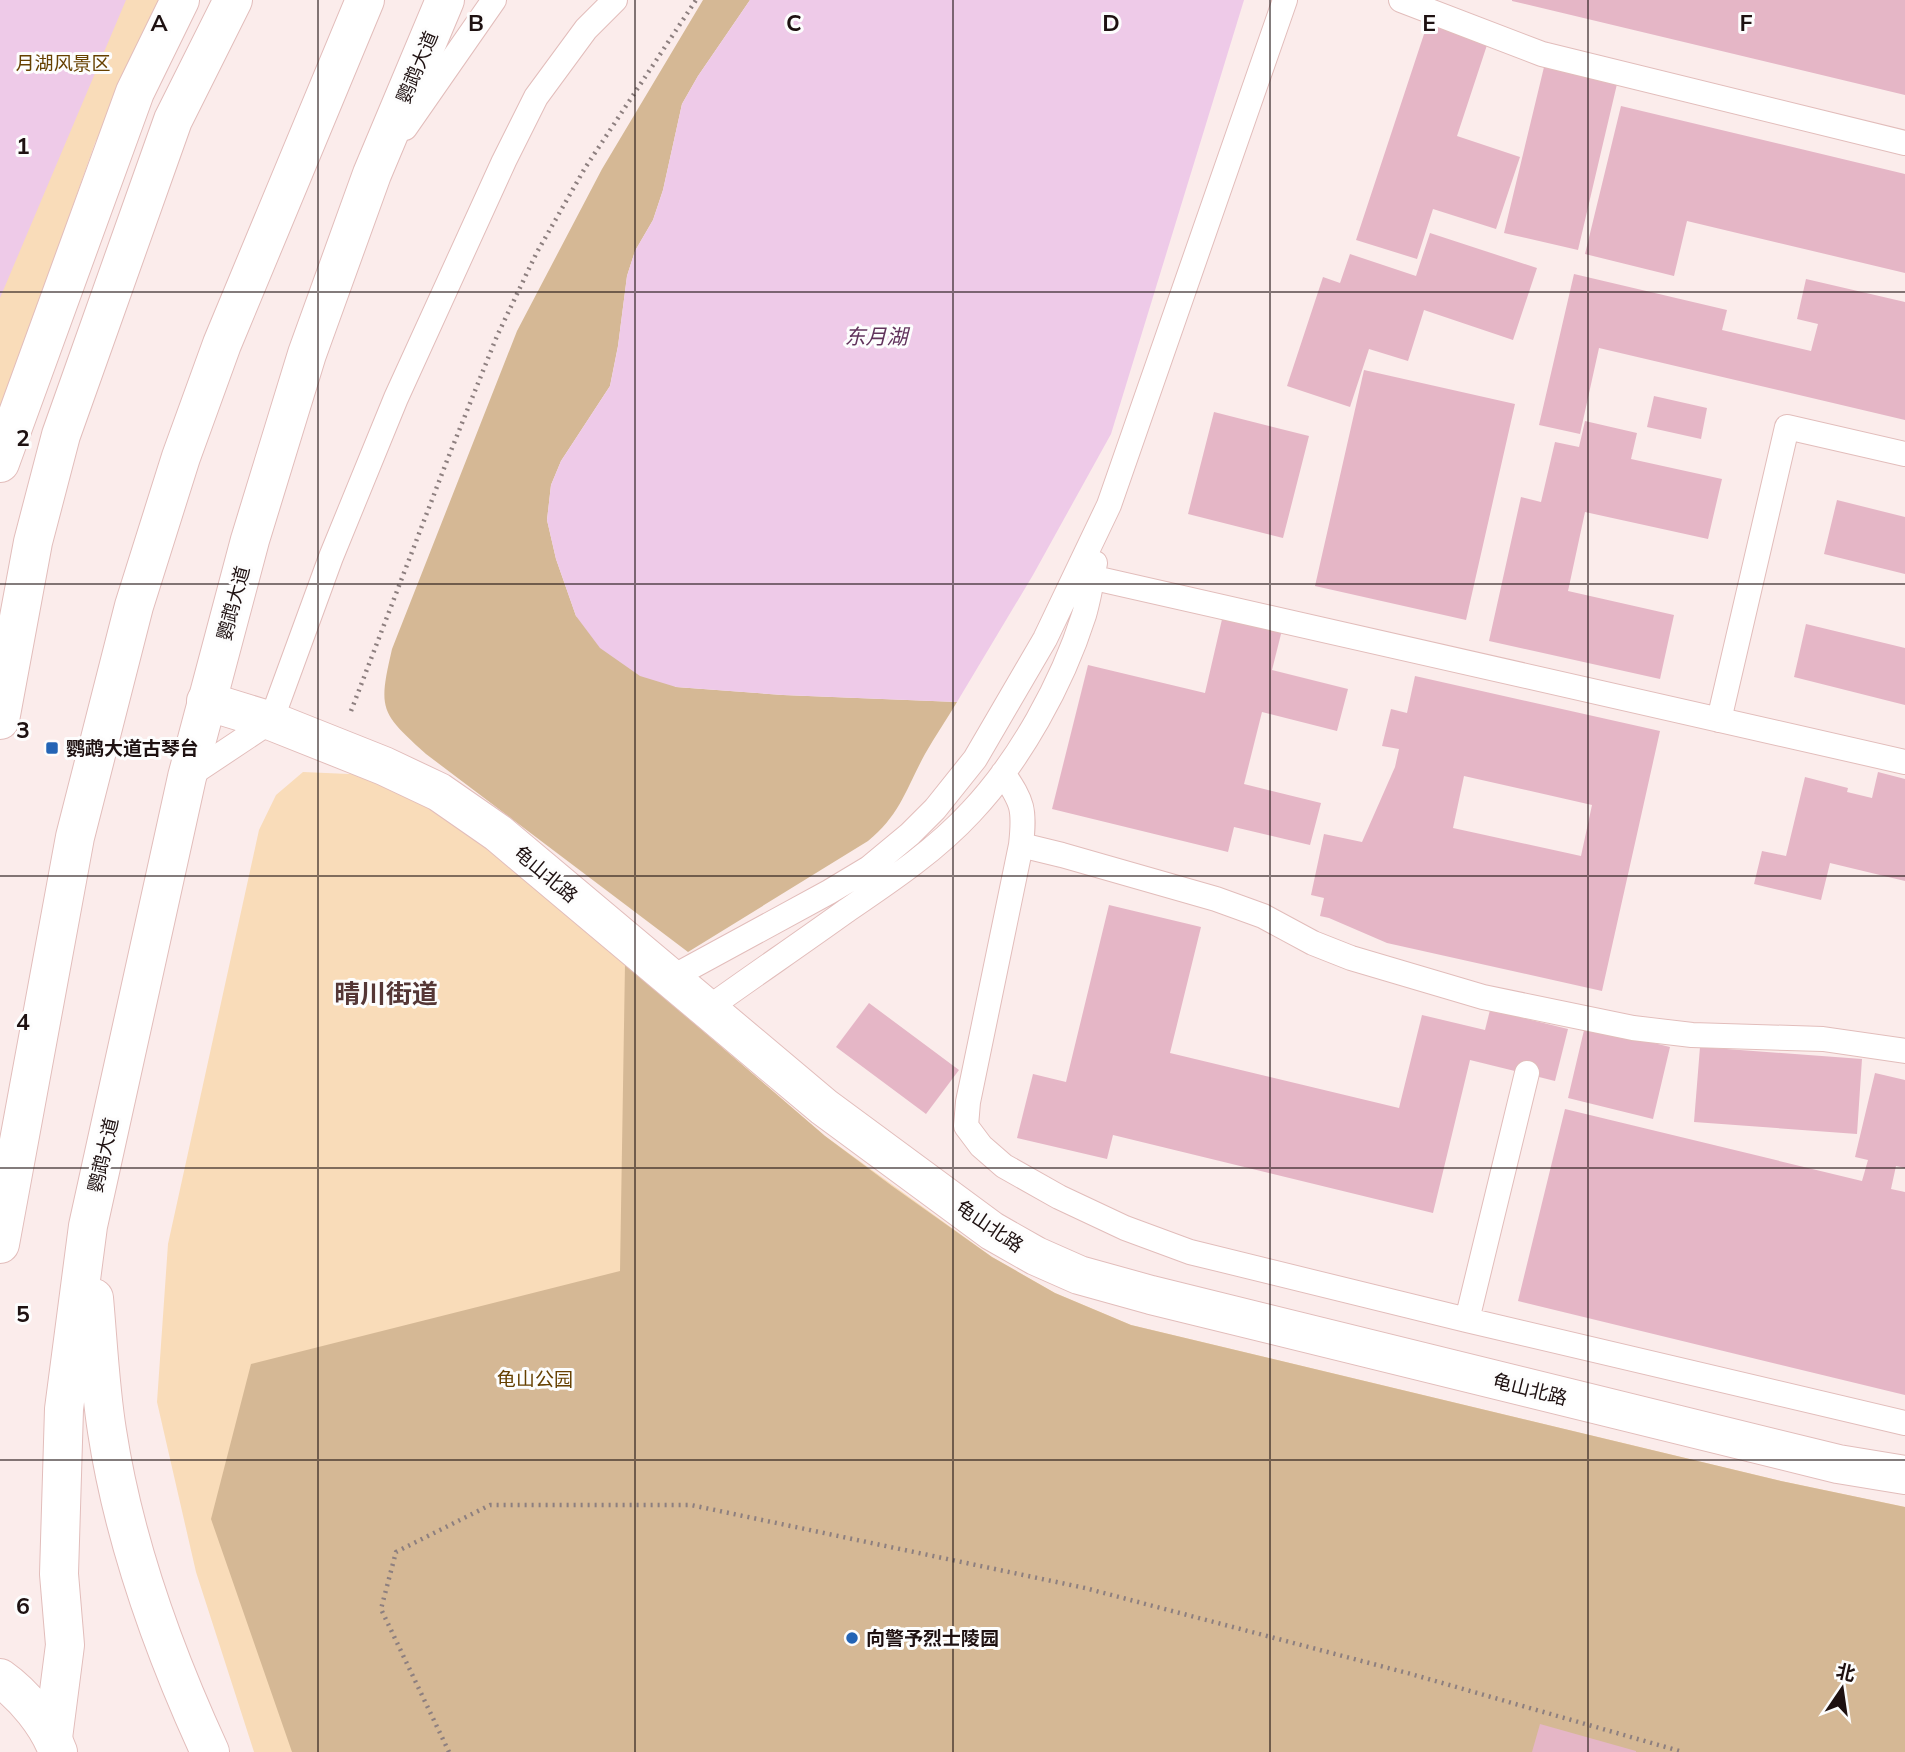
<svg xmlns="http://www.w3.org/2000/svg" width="1905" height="1752" font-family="Mulish,'Noto Sans SC',sans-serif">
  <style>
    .green { fill: #f9dcb9 }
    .forest { fill: #d5b895 }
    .water { fill: #eecae8 }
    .building { fill: #e5b6c6; fill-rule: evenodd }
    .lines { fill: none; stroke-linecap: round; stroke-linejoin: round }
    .lane-casing { stroke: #e2bdbb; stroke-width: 26 }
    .secondary-casing { stroke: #e2bdbb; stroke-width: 40 }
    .primary-casing { stroke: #e2bdbb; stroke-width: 40 }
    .highway-casing { stroke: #e2bdbb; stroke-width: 40 }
    .path { stroke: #8d7f7f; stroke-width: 4.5; stroke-dasharray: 2 5; stroke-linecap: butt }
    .lane { stroke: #fff; stroke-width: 24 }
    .secondary { stroke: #fff; stroke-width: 38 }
    .primary { stroke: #fff; stroke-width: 38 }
    .highway { stroke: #fff; stroke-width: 38 }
    .grid { fill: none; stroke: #1e1111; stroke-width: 2; stroke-opacity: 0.55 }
    .poi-dot { fill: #2364b5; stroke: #fdfdfd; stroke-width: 2.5 }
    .labels { text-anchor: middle; stroke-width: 6; stroke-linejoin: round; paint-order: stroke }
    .park-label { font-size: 19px; fill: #664000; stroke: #fdfdfd }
    .street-label { font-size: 19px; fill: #1e1111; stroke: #fdfdfd }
    .poi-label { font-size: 19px; font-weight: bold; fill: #1e1111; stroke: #fdfdfd; text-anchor: start }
    .water-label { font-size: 21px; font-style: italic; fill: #61335c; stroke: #fdfdfd }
    .district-label { font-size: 26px; font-weight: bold; fill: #553736; stroke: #fdfdfd }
    .grid-label { font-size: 23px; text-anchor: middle; font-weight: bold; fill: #1e1111; stroke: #fdfdfd; stroke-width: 6; stroke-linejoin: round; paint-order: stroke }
  </style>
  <rect width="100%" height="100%" fill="#fbeceb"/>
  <!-- green -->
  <path class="green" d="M 0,0 L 162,0 L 95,143 L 0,412 Z
    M 303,772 L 372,775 L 449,816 L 625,964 L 825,1136 L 992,1257 L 1055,1293 L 1131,1325 L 1781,1481 L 1905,1507 L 1905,1752 L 254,1752 L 196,1572 L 157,1402 L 168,1244 L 259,830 L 276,795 Z"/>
  <!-- forest -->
  <path class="forest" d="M 703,0 L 750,0 L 698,76 L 682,104 L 663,190 L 653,220 L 635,251 L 627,276 L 618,346 L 610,386 L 561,461 L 551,485 L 547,520 L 556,559 L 576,616 L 676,687 L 783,695 L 957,702 C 947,719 935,736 925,754 C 906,789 900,815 868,841 L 688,952 L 426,754 C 380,712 378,710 392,649 L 517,331 L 602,169 Z
    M 625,964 L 825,1136 L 892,1186 L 992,1257 L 1055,1293 L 1131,1325 L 1781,1481 L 1905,1507 L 1905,1752 L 292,1752 L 211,1519 L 251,1364 L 620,1271 Z"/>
  <!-- water -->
  <path class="water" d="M 0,0 L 126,0 L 0,298 Z
    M 750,0 L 1244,0 L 1111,434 L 1033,575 L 957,702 L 783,695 L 676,687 L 640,676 L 600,648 L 576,616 L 556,559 L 547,520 L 551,485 L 561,461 L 610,386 L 618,346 L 627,276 L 635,251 L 653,220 L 663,190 L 682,104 L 698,76 Z"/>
  <!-- building -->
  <path class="building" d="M 1512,0 L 1905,0 L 1905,95 L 1512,1 Z
    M 1428,22 L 1488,42 L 1457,136 L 1520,157 L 1496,229 L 1433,209 L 1417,259 L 1356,240 Z
    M 1544,67 L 1617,84 L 1578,250 L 1504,233 Z
    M 1621,106 L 1905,174 L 1905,273 L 1687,221 L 1674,276 L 1585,254 Z
    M 1430,233 L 1537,268 L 1513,340 L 1424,310 L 1408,361 L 1369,349 L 1350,407 L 1287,386 L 1323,277 L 1340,283 L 1350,254 L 1416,276 Z
    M 1574,274 L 1727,310 L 1722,330 L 1811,351 L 1818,324 L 1797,319 L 1806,279 L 1905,302 L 1905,420 L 1599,348 L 1580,434 L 1539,425 Z
    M 1364,370 L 1515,404 L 1466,620 L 1315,586 Z
    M 1654,396 L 1707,408 L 1701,439 L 1647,427 Z
    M 1214,412 L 1309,436 L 1283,538 L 1188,514 Z
    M 1585,421 L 1637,433 L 1631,459 L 1722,479 L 1708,539 L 1585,512 L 1568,591 L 1674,615 L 1660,679 L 1489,641 L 1521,497 L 1541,502 L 1555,442 L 1579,447 Z
    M 1837,500 L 1905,517 L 1905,574 L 1824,554 Z
    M 1223,615 L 1282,630 L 1272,670 L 1348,689 L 1337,731 L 1262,712 L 1244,784 L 1321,803 L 1310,845 L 1234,827 L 1228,852 L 1052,809 L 1088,665 L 1205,693 Z
    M 1806,624 L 1905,648 L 1905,705 L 1794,677 Z
    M 1415,676 L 1660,731 L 1602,991 L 1387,943 L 1329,918 L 1320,916 L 1324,898 L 1311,895 L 1324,834 L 1362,842 L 1395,767 L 1399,749 L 1382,746 L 1391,709 L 1407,713 ZM 1464,776 L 1592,805 L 1581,856 L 1453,828 Z
    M 1878,772 L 1905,779 L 1905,881 L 1830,863 L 1821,900 L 1754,884 L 1762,851 L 1786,856 L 1805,777 L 1848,788 L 1847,792 L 1872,798 Z
    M 1109,905 L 1201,927 L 1170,1053 L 1399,1108 L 1422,1015 L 1485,1030 L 1490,1010 L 1568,1029 L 1555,1081 L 1470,1060 L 1433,1213 L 1113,1135 L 1107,1159 L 1017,1138 L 1033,1074 L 1066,1082 Z
    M 869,1003 L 959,1070 L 926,1114 L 836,1047 Z
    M 1585,1026 L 1670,1047 L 1653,1119 L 1568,1098 Z
    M 1700,1047 L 1862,1059 L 1857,1134 L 1694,1122 Z
    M 1875,1073 L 1905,1080 L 1905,1168 L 1896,1166 L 1891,1189 L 1905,1192 L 1905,1395 L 1518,1301 L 1565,1109 L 1862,1181 L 1868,1160 L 1855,1157 Z
    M 1540,1724 L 1636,1751 L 1636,1752 L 1532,1752 Z"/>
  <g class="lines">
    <defs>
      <path id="lane" d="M 1401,0 L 1542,54 L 1905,143
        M 405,128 L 494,0
        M 1077,574 L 1905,762
        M 1719,720 L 1787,427 L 1905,454
        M 1003,773 C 1023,803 1025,809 1021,845 L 968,1102 L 966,1126 L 981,1146 L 1004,1166 L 1059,1197 L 1125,1228 L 1190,1252 L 1467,1320 L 1905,1423
        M 187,777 L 271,721 L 331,557 L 396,398 L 504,161 L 536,97 L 586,29 L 615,0
        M 1021,845 L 1062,855 L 1216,899 L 1263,916 L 1313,943 L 1351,958 L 1483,997 L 1633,1028 L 1692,1035 L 1823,1039 L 1905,1051
        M 671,978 L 829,892 L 869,868 L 910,834 L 935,809 L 975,759 L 1045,639 L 1109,505 L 1285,0
        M 707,1009 C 753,976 800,944 846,911 C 890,881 935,851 971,812 C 1020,760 1062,684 1084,615 C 1089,598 1092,580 1095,563
        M 1467,1320 L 1527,1073"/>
      <path id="secondary" d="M 0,463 L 135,92 L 180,0
        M 206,701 L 271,721 L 384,766 L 439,792 L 498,833 L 824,1107 L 992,1231 L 1036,1256 L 1079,1275 L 1151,1295 L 1838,1464 L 1905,1475"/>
      <path id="primary" d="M 0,1244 L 75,837 L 134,606 L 181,457 L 222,344 L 365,0
        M 94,1298 C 98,1342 100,1387 107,1431 C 124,1542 163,1650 210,1752
        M 53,1738 L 65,1645 L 59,1574 L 64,1409 L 88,1226 L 187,777 L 250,540 L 307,354 L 372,174 L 445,0"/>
      <path id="highway" d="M 0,720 L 33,542 L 61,435 L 173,120 L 233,0
        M 0,1678 C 24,1695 48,1724 58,1752"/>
    </defs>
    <!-- lane casing -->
    <use href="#lane" class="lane-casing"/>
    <!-- secondary casing -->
    <use href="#secondary" class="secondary-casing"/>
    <!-- primary casing -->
    <use href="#primary" class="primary-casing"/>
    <!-- highway casing -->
    <use href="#highway" class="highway-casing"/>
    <!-- path -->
    <path class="path" d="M 351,711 L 448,458 L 497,336 L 536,254 L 585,168 L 696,0
      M 449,1752 L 381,1609 L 396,1552 L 490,1505 L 691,1505 L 1085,1588 L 1411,1674 L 1683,1752"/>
    <!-- lane -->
    <use href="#lane" class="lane"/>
    <!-- secondary -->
    <use href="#secondary" class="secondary"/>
    <!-- primary -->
    <use href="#primary" class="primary"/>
    <!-- highway -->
    <use href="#highway" class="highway"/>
  </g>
  <!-- grid -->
  <path class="grid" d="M 318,0 L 318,1752M 635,0 L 635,1752M 953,0 L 953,1752M 1270,0 L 1270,1752M 1588,0 L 1588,1752M 0,292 L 1905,292M 0,584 L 1905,584M 0,876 L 1905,876M 0,1168 L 1905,1168M 0,1460 L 1905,1460"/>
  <!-- markers -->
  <g class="poi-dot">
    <rect x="45" y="741" width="14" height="14" rx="3.5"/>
    <circle cx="852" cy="1638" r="7"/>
  </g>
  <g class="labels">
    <!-- park labels -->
    <g class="park-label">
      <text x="63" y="70">月湖风景区</text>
      <text x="535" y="1386">龟山公园</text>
    </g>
    <!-- street labels -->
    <g class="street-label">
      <text transform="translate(417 67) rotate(-67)" y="7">鹦鹉大道</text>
      <text transform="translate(233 603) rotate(-75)" y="7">鹦鹉大道</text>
      <text transform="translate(546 874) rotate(40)" y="7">龟山北路</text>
      <text transform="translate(103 1155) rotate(-77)" y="7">鹦鹉大道</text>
      <text transform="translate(990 1226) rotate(34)" y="7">龟山北路</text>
      <text transform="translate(1530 1389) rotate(14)" y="7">龟山北路</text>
    </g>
    <!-- poi labels -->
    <g class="poi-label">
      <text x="66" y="755">鹦鹉大道古琴台</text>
      <text x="866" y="1645">向警予烈士陵园</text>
    </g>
    <!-- water labels -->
    <g class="water-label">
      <text x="876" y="344">东月湖</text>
    </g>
    <!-- district labels -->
    <g class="district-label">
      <text x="386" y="1003">晴川街道</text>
    </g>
  </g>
  <g class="grid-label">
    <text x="159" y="31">A</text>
    <text x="476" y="31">B</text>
    <text x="794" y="31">C</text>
    <text x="1111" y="31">D</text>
    <text x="1429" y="31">E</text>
    <text x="1746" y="31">F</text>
    <text x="23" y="154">1</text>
    <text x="23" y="446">2</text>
    <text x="23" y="738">3</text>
    <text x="23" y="1030">4</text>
    <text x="23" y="1322">5</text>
    <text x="23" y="1614">6</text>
  </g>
  <!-- north arrow -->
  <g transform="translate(1842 1689) rotate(13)" stroke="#fdfdfd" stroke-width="5" paint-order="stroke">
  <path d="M0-5L12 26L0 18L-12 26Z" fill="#1e1111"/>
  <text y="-10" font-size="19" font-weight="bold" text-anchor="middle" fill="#1e1111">北</text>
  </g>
</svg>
